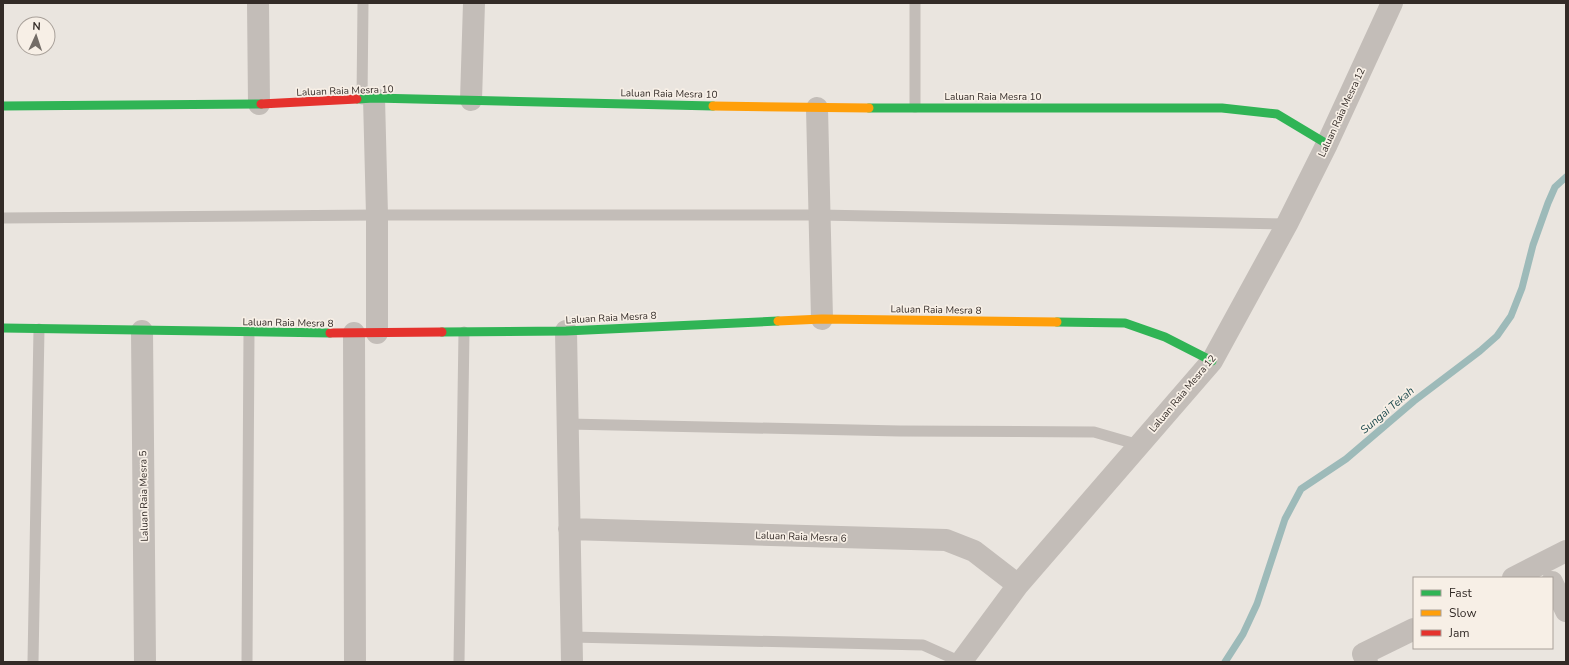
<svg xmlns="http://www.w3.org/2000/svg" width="1569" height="665" font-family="'Nunito Sans',sans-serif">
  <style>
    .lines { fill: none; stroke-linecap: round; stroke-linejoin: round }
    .stream { stroke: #9dbab9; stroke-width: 7 }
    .lane { stroke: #c3bdb8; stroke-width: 11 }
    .street { stroke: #c3bdb8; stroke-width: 22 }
    .fast { stroke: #30b455; stroke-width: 9 }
    .slow { stroke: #ff9f0a; stroke-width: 9 }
    .jam { stroke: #e5322d; stroke-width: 9 }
    .labels { text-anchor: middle; stroke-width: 3.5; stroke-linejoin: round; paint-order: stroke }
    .street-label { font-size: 10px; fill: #332b27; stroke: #f7efe6 }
    .water-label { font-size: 11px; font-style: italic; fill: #204c50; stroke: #f7efe6 }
  </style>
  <rect width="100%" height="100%" fill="#eae5df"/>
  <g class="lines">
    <!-- stream -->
    <path class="stream" d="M 1225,662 L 1243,634 L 1257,604 L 1285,519 L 1301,489 L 1346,459 L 1414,401 L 1480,351 L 1497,336 L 1511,316 L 1522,288 L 1533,245 L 1548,203 L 1555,187 L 1566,177"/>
    <!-- lane -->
    <path class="lane" d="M 915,3 L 915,107
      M 362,99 L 363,3
      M 3,218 L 377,215 L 819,215 L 1287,224
      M 568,424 L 900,431 L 1094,432 L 1139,445
      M 571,637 L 923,645 L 961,662
      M 33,662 L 39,329
      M 247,662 L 249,332
      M 459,662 L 464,332"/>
    <!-- street -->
    <path class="street" d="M 258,3 L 259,104
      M 374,98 L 377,215 L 377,333
      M 471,100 L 474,3
      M 817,108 L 822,319
      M 142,331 L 145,662
      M 566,331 L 572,662
      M 354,333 L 355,662
      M 569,529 L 946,540 L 974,551 L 1018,585
      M 1513,578 L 1566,551
      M 1552,582 L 1566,611
      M 961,662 L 1018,585 L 1212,361 L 1287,224 L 1327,144 L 1392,3
      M 1367,662 L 1363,654 L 1414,629"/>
    <!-- fast -->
    <path class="fast" d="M 357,99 L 374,98 L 713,106
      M 3,106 L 261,104
      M 869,108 L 1222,108 L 1277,114 L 1327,144
      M 1057,322 L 1125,323 L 1165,337 L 1212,361
      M 3,328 L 330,333
      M 442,332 L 566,331 L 778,321"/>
    <!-- slow -->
    <path class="slow" d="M 713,106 L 869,108
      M 778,321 L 822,319 L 1057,322"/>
    <!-- jam -->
    <path class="jam" d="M 261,104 L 357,99
      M 330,333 L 442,332"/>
  </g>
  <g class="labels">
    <!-- street labels -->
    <g class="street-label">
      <text transform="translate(345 90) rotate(-2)" y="4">Laluan Raia Mesra 10</text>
      <text transform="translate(669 93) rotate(1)" y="4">Laluan Raia Mesra 10</text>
      <text x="993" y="100">Laluan Raia Mesra 10</text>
      <text transform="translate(1341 112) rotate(-65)" y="4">Laluan Raia Mesra 12</text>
      <text transform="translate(936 309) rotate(1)" y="4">Laluan Raia Mesra 8</text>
      <text transform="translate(611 317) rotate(-3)" y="4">Laluan Raia Mesra 8</text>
      <text transform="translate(288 322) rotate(1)" y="4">Laluan Raia Mesra 8</text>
      <text transform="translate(1182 393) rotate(-50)" y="4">Laluan Raia Mesra 12</text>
      <text transform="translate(143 496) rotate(-91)" y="4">Laluan Raia Mesra 5</text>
      <text transform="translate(801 536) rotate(2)" y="4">Laluan Raia Mesra 6</text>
    </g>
    <!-- water labels -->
    <g class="water-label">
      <text transform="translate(1387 410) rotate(-40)" y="4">Sungai Tekah</text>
    </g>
  </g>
  <!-- border -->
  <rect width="1569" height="665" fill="none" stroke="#332b27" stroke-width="8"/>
  <!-- legend -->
  <rect x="1413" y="577" width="140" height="72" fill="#f7efe6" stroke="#a9a19a"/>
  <rect x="1421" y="590" width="20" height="6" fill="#30b455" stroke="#a9a19a"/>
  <text x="1449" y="597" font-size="12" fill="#332b27">Fast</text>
  <rect x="1421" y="610" width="20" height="6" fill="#ff9f0a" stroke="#a9a19a"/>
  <text x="1449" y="617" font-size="12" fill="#332b27">Slow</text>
  <rect x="1421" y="630" width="20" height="6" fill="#e5322d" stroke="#a9a19a"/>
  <text x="1449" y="637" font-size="12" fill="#332b27">Jam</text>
  <!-- north arrow -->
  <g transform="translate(36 36) rotate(3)"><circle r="19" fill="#f7efe6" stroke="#a9a19a"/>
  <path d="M0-3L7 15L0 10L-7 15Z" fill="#736c67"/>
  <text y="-6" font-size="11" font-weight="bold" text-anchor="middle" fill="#332b27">N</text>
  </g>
</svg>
